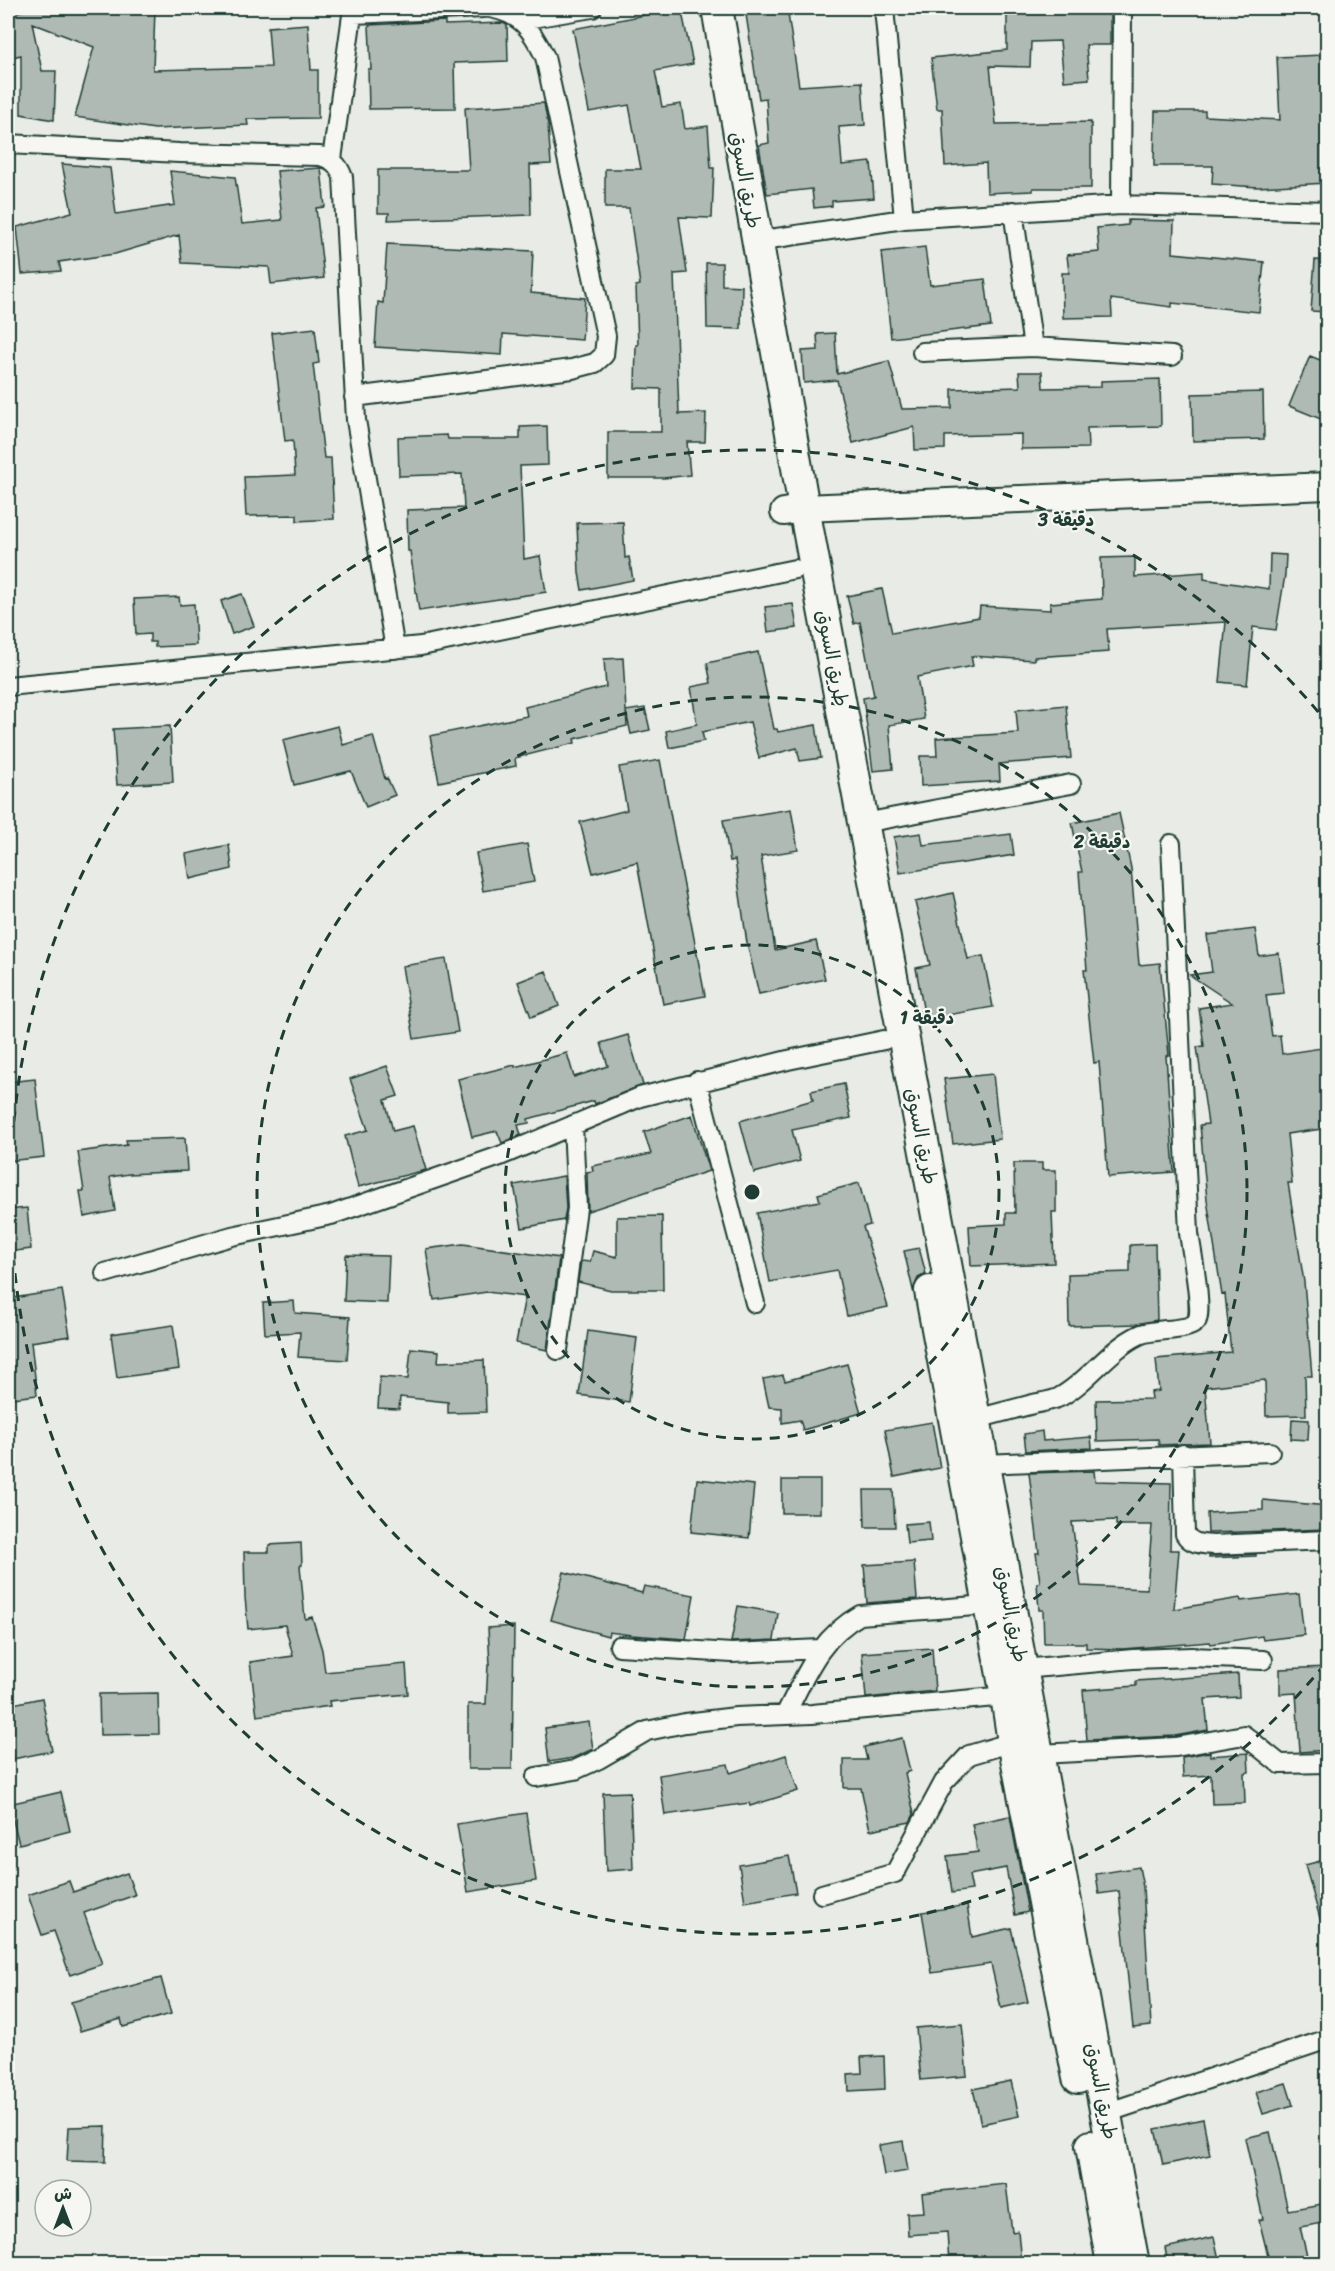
<svg xmlns="http://www.w3.org/2000/svg" width="1335" height="2271" font-family="Sriracha,'Playpen Sans Arabic',sans-serif">
  <style>
    .building { fill: #b0bab5; stroke: #1f3d34; stroke-width: 1.5; fill-rule: evenodd }
    .lines { fill: none; stroke-linecap: round; stroke-linejoin: round }
    .street-casing { stroke: #1f3d34; stroke-width: 22 }
    .secondary-casing { stroke: #1f3d34; stroke-width: 30 }
    .primary-casing { stroke: #1f3d34; stroke-width: 34 }
    .street { stroke: #f6f6f2; stroke-width: 18 }
    .secondary { stroke: #f6f6f2; stroke-width: 26 }
    .primary { stroke: #f6f6f2; stroke-width: 30 }
    .ring { fill: none; stroke: #1f3d34; stroke-width: 3; stroke-dasharray: 10 8 }
    .labels { text-anchor: middle; stroke-width: 4.5; stroke-linejoin: round; paint-order: stroke }
    .street-label { font-size: 20px; fill: #1f3d34; stroke: #f6f6f2 }
    .centre { fill: #1f3d34; stroke: #f6f6f2; stroke-width: 3 }
    .ring-label { font-size: 18px; text-anchor: middle; font-weight: bold; fill: #1f3d34; stroke: #f6f6f2; stroke-width: 4.5; stroke-linejoin: round; paint-order: stroke }
  </style>
  <rect width="100%" height="100%" fill="#e9ebe7"/>
  <filter id="ink" filterUnits="userSpaceOnUse"><feTurbulence type="fractalNoise" baseFrequency=".0167" numOctaves="2"/><feDisplacementMap in="SourceGraphic" scale="12" xChannelSelector="R" yChannelSelector="G"/><feConvolveMatrix kernelMatrix="1 2 1 2 8 2 1 2 1" color-interpolation-filters="sRGB"/></filter>
  <g filter="url(#ink)">
    <!-- building -->
    <path class="building" d="M 34,8 L 155,8 L 153,70 L 271,67 L 268,27 L 308,24 L 311,70 L 318,70 L 318,118 L 247,119 L 248,125 L 155,129 L 75,117 L 94,47 L 32,23 L 42,71 L 56,71 L 54,120 L 21,114 L 21,55 L 8,58 L 8,14 Z
      M 681,8 L 693,64 L 655,71 L 662,107 L 681,104 L 685,129 L 708,126 L 711,168 L 714,168 L 712,218 L 679,217 L 687,273 L 674,274 L 679,414 L 706,413 L 705,442 L 687,442 L 690,475 L 664,478 L 608,478 L 608,432 L 661,432 L 661,389 L 635,388 L 636,345 L 638,345 L 636,286 L 640,285 L 629,208 L 605,208 L 605,169 L 641,169 L 629,105 L 589,112 L 573,29 Z
      M 745,8 L 787,8 L 799,86 L 862,82 L 865,125 L 839,127 L 842,165 L 871,162 L 874,198 L 832,201 L 832,206 L 814,208 L 812,189 L 767,194 L 759,145 L 769,143 L 766,98 L 759,99 Z
      M 1007,8 L 1059,8 L 1059,11 L 1110,12 L 1110,45 L 1086,45 L 1089,79 L 1064,81 L 1060,41 L 1031,42 L 1030,67 L 990,66 L 996,124 L 1091,122 L 1091,188 L 1033,188 L 1033,191 L 987,193 L 986,163 L 945,166 L 942,109 L 937,109 L 931,58 L 1007,50 Z
      M 445,21 L 445,25 L 503,23 L 507,25 L 508,61 L 454,63 L 455,108 L 369,109 L 368,69 L 371,69 L 369,25 Z
      M 1324,55 L 1327,117 L 1323,117 L 1326,183 L 1258,187 L 1212,184 L 1213,166 L 1154,166 L 1155,111 L 1205,111 L 1205,116 L 1280,120 L 1277,57 Z
      M 544,103 L 548,125 L 551,164 L 530,165 L 531,215 L 388,220 L 389,213 L 378,213 L 378,170 L 469,170 L 465,108 Z
      M 62,164 L 110,168 L 116,214 L 175,205 L 170,171 L 235,177 L 242,224 L 282,220 L 277,171 L 321,168 L 325,207 L 316,208 L 324,278 L 271,284 L 269,267 L 182,263 L 179,235 L 115,254 L 59,262 L 61,271 L 22,274 L 17,227 L 72,212 Z
      M 1128,220 L 1174,221 L 1173,253 L 1264,262 L 1259,312 L 1172,303 L 1172,307 L 1111,299 L 1112,317 L 1063,318 L 1062,273 L 1069,273 L 1067,255 L 1099,252 L 1097,228 L 1128,225 Z
      M 387,244 L 533,251 L 531,293 L 585,298 L 582,340 L 503,334 L 502,355 L 375,347 L 378,302 L 383,303 Z
      M 925,247 L 930,285 L 985,279 L 991,326 L 891,338 L 882,252 Z
      M 1315,260 L 1328,261 L 1328,312 L 1311,311 Z
      M 706,263 L 722,263 L 722,285 L 742,286 L 741,329 L 707,328 Z
      M 315,328 L 319,363 L 313,364 L 324,458 L 331,458 L 334,519 L 297,521 L 297,515 L 246,516 L 244,477 L 295,475 L 293,440 L 285,441 L 272,333 Z
      M 835,333 L 837,374 L 889,361 L 902,409 L 952,408 L 952,389 L 1020,387 L 1019,372 L 1042,372 L 1043,388 L 1101,387 L 1101,381 L 1160,379 L 1161,426 L 1087,428 L 1088,448 L 1021,449 L 1021,434 L 945,436 L 945,449 L 915,450 L 914,427 L 853,443 L 837,380 L 804,383 L 802,351 L 818,350 L 817,334 Z
      M 1310,356 L 1328,363 L 1328,422 L 1289,406 Z
      M 1263,392 L 1264,439 L 1193,441 L 1192,394 Z
      M 547,426 L 548,465 L 520,466 L 524,559 L 540,556 L 546,592 L 419,611 L 410,551 L 408,551 L 407,510 L 464,508 L 462,474 L 399,476 L 398,437 L 447,435 L 448,439 L 520,439 L 520,427 Z
      M 623,522 L 625,558 L 629,557 L 633,580 L 582,590 L 579,573 L 577,523 Z
      M 1270,554 L 1286,555 L 1285,575 L 1276,630 L 1253,627 L 1247,685 L 1220,682 L 1226,622 L 1107,629 L 1109,652 L 1034,657 L 1034,660 L 971,656 L 973,666 L 917,677 L 924,719 L 889,725 L 893,769 L 873,771 L 863,698 L 874,696 L 860,622 L 854,624 L 847,596 L 882,589 L 892,633 L 979,617 L 980,606 L 1050,610 L 1050,603 L 1102,599 L 1101,558 L 1135,557 L 1135,577 L 1204,572 L 1204,579 L 1269,589 Z
      M 242,594 L 254,626 L 232,634 L 221,601 Z
      M 179,597 L 180,605 L 194,604 L 196,645 L 155,647 L 155,642 L 150,642 L 150,634 L 136,635 L 134,599 Z
      M 793,604 L 797,628 L 768,632 L 765,607 Z
      M 758,652 L 774,729 L 777,729 L 778,732 L 816,725 L 821,758 L 800,761 L 797,748 L 759,758 L 750,722 L 702,732 L 704,741 L 669,748 L 666,731 L 697,724 L 691,687 L 711,683 L 707,663 Z
      M 623,658 L 626,711 L 645,708 L 650,730 L 631,734 L 626,712 L 627,726 L 574,739 L 575,743 L 515,758 L 516,766 L 439,782 L 430,736 L 527,716 L 525,707 L 606,687 L 604,659 Z
      M 1066,705 L 1071,758 L 999,764 L 1000,781 L 921,786 L 920,756 L 937,756 L 936,738 L 1018,733 L 1016,710 Z
      M 170,726 L 173,782 L 117,785 L 113,729 Z
      M 338,726 L 343,745 L 373,736 L 385,779 L 387,778 L 395,795 L 366,807 L 351,771 L 294,785 L 283,740 Z
      M 660,760 L 705,996 L 663,1004 L 637,862 L 593,873 L 580,822 L 627,810 L 619,767 Z
      M 791,809 L 798,850 L 761,856 L 775,950 L 816,941 L 825,979 L 759,994 L 747,943 L 735,860 L 730,861 L 723,820 Z
      M 1119,813 L 1131,868 L 1139,965 L 1160,963 L 1169,1055 L 1166,1056 L 1174,1172 L 1108,1177 L 1099,1062 L 1094,1063 L 1084,970 L 1087,970 L 1079,872 L 1082,872 L 1072,823 Z
      M 921,833 L 923,845 L 1011,834 L 1014,855 L 900,873 L 894,837 Z
      M 527,844 L 534,882 L 483,891 L 476,853 Z
      M 229,845 L 232,869 L 190,879 L 186,854 Z
      M 953,893 L 968,959 L 983,956 L 993,1007 L 925,1019 L 916,968 L 930,965 L 915,902 Z
      M 1255,929 L 1259,956 L 1279,953 L 1284,993 L 1266,995 L 1272,1036 L 1280,1035 L 1282,1054 L 1328,1047 L 1328,1128 L 1287,1134 L 1292,1183 L 1288,1183 L 1304,1282 L 1312,1376 L 1305,1376 L 1306,1415 L 1266,1416 L 1265,1380 L 1205,1387 L 1210,1443 L 1159,1445 L 1158,1439 L 1097,1441 L 1096,1400 L 1152,1399 L 1151,1392 L 1159,1391 L 1156,1359 L 1231,1352 L 1225,1294 L 1222,1295 L 1207,1200 L 1200,1125 L 1208,1124 L 1197,1047 L 1204,1046 L 1199,1008 L 1232,1003 L 1190,975 L 1212,972 L 1207,935 Z
      M 446,959 L 458,1032 L 414,1039 L 402,966 Z
      M 546,971 L 559,1006 L 531,1017 L 518,982 Z
      M 628,1035 L 643,1085 L 595,1104 L 594,1101 L 528,1119 L 529,1123 L 518,1125 L 521,1135 L 502,1143 L 497,1131 L 472,1137 L 458,1079 L 515,1065 L 515,1067 L 567,1053 L 574,1077 L 608,1066 L 601,1043 Z
      M 387,1066 L 398,1096 L 385,1100 L 393,1131 L 413,1126 L 426,1170 L 358,1187 L 345,1136 L 368,1130 L 350,1079 Z
      M 993,1074 L 1000,1139 L 953,1144 L 944,1079 Z
      M 35,1079 L 44,1157 L 8,1161 L 8,1082 Z
      M 844,1084 L 851,1118 L 792,1130 L 800,1161 L 754,1173 L 740,1121 L 813,1100 L 811,1091 Z
      M 692,1115 L 709,1171 L 588,1211 L 587,1172 L 593,1171 L 592,1166 L 651,1154 L 644,1132 Z
      M 185,1138 L 187,1171 L 129,1174 L 110,1177 L 115,1211 L 84,1217 L 80,1191 L 84,1191 L 78,1152 L 127,1145 L 126,1140 Z
      M 1014,1163 L 1042,1163 L 1042,1170 L 1056,1170 L 1056,1212 L 1052,1212 L 1054,1263 L 971,1266 L 969,1226 L 1006,1224 L 1006,1213 L 1015,1213 Z
      M 564,1176 L 566,1208 L 564,1220 L 522,1228 L 514,1185 Z
      M 859,1183 L 870,1225 L 863,1227 L 888,1307 L 847,1316 L 837,1270 L 770,1282 L 757,1213 L 820,1201 L 818,1194 Z
      M 27,1208 L 31,1249 L 8,1252 L 8,1210 Z
      M 662,1216 L 663,1290 L 611,1290 L 578,1282 L 581,1261 L 590,1262 L 593,1251 L 617,1257 L 617,1217 Z
      M 463,1244 L 559,1258 L 547,1350 L 516,1343 L 525,1297 L 487,1292 L 434,1300 L 426,1249 Z
      M 1155,1244 L 1157,1320 L 1137,1324 L 1069,1326 L 1068,1274 L 1130,1272 L 1130,1245 Z
      M 919,1248 L 926,1274 L 918,1278 L 913,1290 L 904,1251 Z
      M 346,1255 L 389,1256 L 387,1303 L 344,1301 Z
      M 62,1290 L 70,1336 L 31,1342 L 37,1395 L 13,1398 L 8,1338 L 8,1299 Z
      M 294,1301 L 295,1313 L 350,1317 L 347,1360 L 298,1357 L 300,1332 L 265,1334 L 263,1303 Z
      M 173,1325 L 179,1369 L 117,1378 L 111,1334 Z
      M 588,1331 L 637,1338 L 629,1402 L 579,1395 Z
      M 411,1348 L 439,1351 L 438,1362 L 484,1360 L 486,1412 L 448,1413 L 448,1402 L 400,1397 L 399,1409 L 378,1408 L 380,1377 L 408,1379 Z
      M 847,1364 L 861,1413 L 803,1430 L 800,1420 L 782,1423 L 782,1408 L 769,1407 L 763,1379 L 783,1375 L 785,1381 Z
      M 1292,1419 L 1309,1420 L 1308,1440 L 1291,1439 Z
      M 932,1422 L 940,1468 L 894,1477 L 885,1430 Z
      M 1042,1431 L 1043,1441 L 1091,1437 L 1092,1448 L 1026,1451 L 1024,1434 Z
      M 1094,1471 L 1095,1481 L 1171,1483 L 1170,1550 L 1179,1550 L 1174,1609 L 1240,1598 L 1241,1601 L 1299,1594 L 1304,1635 L 1263,1640 L 1262,1636 L 1211,1644 L 1210,1642 L 1123,1649 L 1086,1648 L 1086,1643 L 1044,1643 L 1043,1610 L 1039,1610 L 1037,1583 L 1040,1582 L 1036,1553 L 1039,1553 L 1029,1473 ZM 1116,1520 L 1116,1525 L 1152,1525 L 1147,1589 L 1081,1586 L 1072,1522 Z
      M 697,1479 L 754,1485 L 749,1538 L 691,1532 Z
      M 782,1480 L 820,1480 L 820,1513 L 782,1513 Z
      M 864,1490 L 893,1490 L 895,1527 L 865,1527 Z
      M 1263,1500 L 1328,1506 L 1328,1529 L 1208,1533 L 1207,1513 L 1263,1510 Z
      M 929,1522 L 931,1541 L 907,1543 L 905,1524 Z
      M 301,1543 L 302,1565 L 300,1566 L 305,1619 L 312,1617 L 322,1650 L 325,1672 L 406,1664 L 408,1694 L 329,1701 L 330,1706 L 257,1716 L 250,1662 L 293,1656 L 285,1625 L 248,1629 L 245,1597 L 244,1552 L 269,1552 L 269,1545 Z
      M 1256,1554 L 1256,1556 L 1209,1558 L 1209,1556 Z
      M 914,1562 L 917,1599 L 867,1603 L 864,1565 Z
      M 564,1572 L 642,1593 L 644,1586 L 694,1595 L 686,1639 L 631,1635 L 609,1632 L 608,1636 L 551,1620 Z
      M 738,1606 L 778,1613 L 774,1640 L 731,1642 Z
      M 514,1626 L 512,1769 L 468,1769 L 468,1704 L 486,1704 L 488,1665 L 490,1665 L 488,1628 Z
      M 932,1648 L 935,1691 L 866,1698 L 862,1653 Z
      M 1328,1667 L 1328,1750 L 1300,1752 L 1296,1693 L 1280,1694 L 1280,1669 Z
      M 1238,1674 L 1239,1697 L 1205,1699 L 1208,1730 L 1175,1736 L 1087,1740 L 1083,1690 L 1136,1686 L 1136,1681 Z
      M 158,1693 L 159,1734 L 100,1735 L 99,1694 Z
      M 42,1698 L 52,1751 L 8,1760 L 8,1705 Z
      M 589,1722 L 593,1749 L 573,1758 L 549,1762 L 545,1728 Z
      M 902,1738 L 910,1771 L 905,1773 L 914,1814 L 910,1822 L 870,1830 L 861,1788 L 844,1788 L 844,1760 L 867,1760 L 864,1747 Z
      M 1210,1752 L 1210,1756 L 1248,1753 L 1249,1772 L 1244,1773 L 1245,1803 L 1212,1804 L 1211,1775 L 1183,1777 L 1182,1757 Z
      M 786,1755 L 798,1791 L 750,1806 L 749,1803 L 665,1815 L 659,1775 L 728,1764 L 730,1773 Z
      M 61,1792 L 70,1831 L 19,1844 L 9,1804 Z
      M 630,1792 L 633,1869 L 606,1871 L 603,1793 Z
      M 526,1813 L 536,1881 L 468,1892 L 457,1824 Z
      M 1010,1816 L 1028,1912 L 1015,1915 L 1006,1868 L 969,1875 L 972,1890 L 952,1893 L 947,1856 L 978,1852 L 972,1824 Z
      M 789,1856 L 796,1893 L 745,1902 L 739,1865 Z
      M 1328,1859 L 1328,1928 L 1323,1929 L 1305,1865 Z
      M 1139,1867 L 1143,1887 L 1151,2026 L 1133,2028 L 1119,1891 L 1099,1894 L 1096,1874 Z
      M 127,1873 L 135,1895 L 84,1913 L 102,1964 L 70,1975 L 54,1931 L 42,1935 L 28,1895 L 69,1881 L 73,1892 Z
      M 967,1905 L 972,1937 L 1011,1928 L 1028,2002 L 1001,2008 L 991,1964 L 932,1973 L 922,1912 Z
      M 161,1978 L 171,2014 L 123,2027 L 121,2019 L 80,2031 L 71,2002 Z
      M 962,2024 L 967,2076 L 921,2080 L 916,2028 Z
      M 884,2056 L 885,2089 L 849,2091 L 848,2074 L 862,2073 L 861,2057 Z
      M 1011,2081 L 1019,2116 L 981,2124 L 973,2089 Z
      M 1286,2083 L 1293,2105 L 1263,2114 L 1256,2092 Z
      M 1203,2119 L 1210,2155 L 1163,2165 L 1155,2129 Z
      M 106,2126 L 105,2162 L 67,2161 L 69,2127 Z
      M 1270,2132 L 1288,2210 L 1328,2203 L 1328,2222 L 1300,2227 L 1307,2256 L 1278,2264 L 1270,2264 L 1259,2220 L 1263,2219 L 1245,2138 Z
      M 903,2141 L 908,2171 L 884,2175 L 879,2145 Z
      M 1006,2184 L 1012,2232 L 1018,2231 L 1021,2264 L 949,2264 L 947,2232 L 908,2235 L 907,2213 L 924,2212 L 922,2193 Z
      M 1214,2237 L 1220,2264 L 1168,2264 L 1165,2248 Z"/>
    <g class="lines">
      <defs>
        <path id="street" d="M 884,8 L 904,219
          M 354,14 L 483,8
          M 520,20 L 592,8
          M 8,144 L 179,153 L 320,156 C 333,160 338,164 343,177 L 356,420 L 395,649
          M 332,159 L 353,8
          M 1121,205 L 1122,8
          M 1013,211 L 1033,347
          M 756,241 L 904,219 L 1121,205 L 1328,211
          M 922,352 L 1033,347 L 1172,356
          M 354,397 L 572,369 L 595,363 L 604,355 L 606,336 L 545,57 C 532,30 521,13 490,8
          M 8,686 L 421,646 L 795,569
          M 864,823 L 1071,784
          M 697,1081 L 755,1303
          M 105,1273 L 232,1236 L 331,1215 L 500,1156 L 640,1097 L 788,1060 L 884,1040
          M 558,1350 L 577,1208 L 573,1125
          M 976,1419 C 995,1414 1014,1409 1033,1404 C 1042,1402 1052,1401 1060,1397 C 1089,1381 1108,1350 1139,1335 C 1153,1328 1188,1332 1196,1322 C 1204,1313 1191,1249 1189,1233 L 1171,844
          M 1183,1454 L 1185,1534 C 1191,1544 1201,1544 1213,1545 L 1328,1540
          M 984,1464 L 1270,1452
          M 619,1646 L 732,1653 L 820,1649
          M 1023,1669 L 1133,1659 L 1192,1657 L 1263,1660
          M 785,1715 C 806,1675 819,1638 860,1615 L 988,1605
          M 1039,1754 L 1176,1747 L 1244,1735 L 1280,1764 L 1328,1763
          M 536,1777 L 575,1770 L 599,1759 L 647,1731 L 685,1723 L 736,1717 L 812,1714 L 1006,1696
          M 822,1894 L 895,1873 L 944,1782 L 969,1755 L 1013,1742
          M 1106,2113 L 1328,2039"/>
        <path id="secondary" d="M 784,512 L 804,508 L 1328,486"/>
        <path id="primary" d="M 717,8 L 804,508 L 1134,2264
          M 930,1291 L 1006,1696 L 1013,1742 L 1078,2078
          M 1091,2146 L 1112,2264"/>
      </defs>
      <!-- street casing -->
      <use href="#street" class="street-casing"/>
      <!-- secondary casing -->
      <use href="#secondary" class="secondary-casing"/>
      <!-- primary casing -->
      <use href="#primary" class="primary-casing"/>
      <!-- street -->
      <use href="#street" class="street"/>
      <!-- secondary -->
      <use href="#secondary" class="secondary"/>
      <!-- primary -->
      <use href="#primary" class="primary"/>
    </g>
  </g>
  <!-- distance rings -->
  <g class="ring">
    <circle cx="752" cy="1192" r="247"/>
    <circle cx="752" cy="1192" r="495"/>
    <path d="M1325 1664A742 742 0 1 1 1325 720"/>
  </g>
  <g class="labels">
    <!-- street labels -->
    <g class="street-label">
      <text transform="translate(746 180) rotate(80)" y="7">طريق السوق</text>
      <text transform="translate(833 658) rotate(79)" y="7">طريق السوق</text>
      <text transform="translate(922 1136) rotate(79)" y="7">طريق السوق</text>
      <text transform="translate(1012 1614) rotate(79)" y="7">طريق السوق</text>
      <text transform="translate(1102 2091) rotate(79)" y="7">طريق السوق</text>
    </g>
  </g>
  <circle cx="752" cy="1192" r="9" class="centre"/>
  <g class="ring-label">
    <text x="1066" y="526">3 دقيقة</text>
    <text x="1102" y="848">2 دقيقة</text>
    <text x="927" y="1024">1 دقيقة</text>
  </g>
  <!-- margin -->
  <rect width="1335" height="2271" fill="none" stroke="#f6f6f2" stroke-width="30"/>
  <rect x="15" y="15" width="1305" height="2241" fill="none" stroke="#1f3d34" stroke-width="2" filter="url(#ink)"/>
  <!-- north arrow -->
  <g transform="translate(63 2208)"><circle r="28" fill="#f6f6f2" stroke="#a0aca6" stroke-width="1.5"/>
  <path d="M0-4.5L10 22L0 15L-10 22Z" fill="#1f3d34"/>
  <text y="-9" font-size="16" font-weight="bold" text-anchor="middle" fill="#1f3d34">ش</text>
  </g>
</svg>
